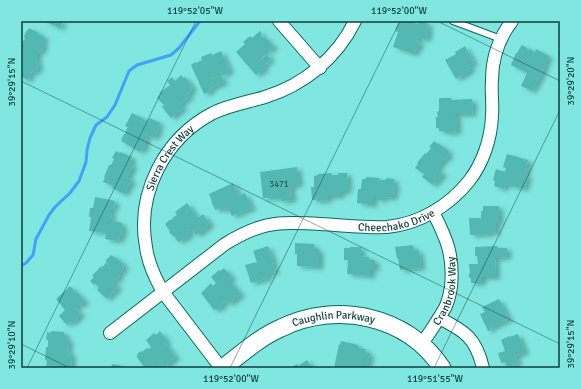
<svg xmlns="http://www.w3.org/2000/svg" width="581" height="389" font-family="Signika,sans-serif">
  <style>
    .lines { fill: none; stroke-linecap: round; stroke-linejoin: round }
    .stream { stroke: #42a1f9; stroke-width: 3 }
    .building { fill: #52b8b2; filter: url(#shadow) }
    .lane-casing { stroke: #096864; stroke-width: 8 }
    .street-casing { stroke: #096864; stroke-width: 14 }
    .secondary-casing { stroke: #096864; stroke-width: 19 }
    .lane { stroke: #fff; stroke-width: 6 }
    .street { stroke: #fff; stroke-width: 12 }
    .secondary { stroke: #fff; stroke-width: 17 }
    .ticks { fill: none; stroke: #113f3c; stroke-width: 1; stroke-opacity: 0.45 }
    .labels { text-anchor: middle; stroke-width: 3; stroke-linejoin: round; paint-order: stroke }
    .number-label { font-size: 9px; fill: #215d5a }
    .street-label { font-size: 11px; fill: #113f3c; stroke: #7fe7e0 }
    .neatline { fill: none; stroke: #113f3c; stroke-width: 1.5 }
    .ticks-label { font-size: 10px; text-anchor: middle; fill: #113f3c }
  </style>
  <defs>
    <filter id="shadow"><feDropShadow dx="4.5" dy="2.5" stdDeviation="2" flood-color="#0004"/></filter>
  </defs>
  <rect width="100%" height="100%" fill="#7fe7e0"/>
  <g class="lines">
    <!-- stream -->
    <path class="stream" d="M 21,266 L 26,263 L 33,255 L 36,239 L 49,215 L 55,207 L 70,193 L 79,181 L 86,162 L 87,150 L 90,138 L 96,125 L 107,117 L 115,105 L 129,71 L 137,65 L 171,55 L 179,48 L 200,21"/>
  </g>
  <!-- building -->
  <path class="building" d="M 43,21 L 63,21 L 60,28 Z
    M 399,21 L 410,21 L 418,24 L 419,21 L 421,21 L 429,24 L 427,29 L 429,30 L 426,40 L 418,37 L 417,41 L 420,42 L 419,47 L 417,47 L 414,54 L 393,47 L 398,32 L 395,31 Z
    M 29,28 L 39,33 L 38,34 L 45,37 L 42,43 L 44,44 L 41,52 L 39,51 L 36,57 L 38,58 L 38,60 L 35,61 L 39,63 L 38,66 L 39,66 L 35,73 L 32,71 L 28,80 L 21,77 L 21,44 L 23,40 L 24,41 L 25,38 L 24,37 L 26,31 L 27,31 Z
    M 260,31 L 262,34 L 261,36 L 263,38 L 265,37 L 274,47 L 268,51 L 266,49 L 256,58 L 259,61 L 267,55 L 265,55 L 266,52 L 269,52 L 268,56 L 271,59 L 263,66 L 265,68 L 256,75 L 236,52 L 245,44 L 243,42 L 250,36 L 252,38 Z
    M 522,45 L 527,48 L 527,49 L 529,50 L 529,49 L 534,51 L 533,52 L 534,53 L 536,49 L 549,56 L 545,63 L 546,63 L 541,75 L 532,91 L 521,86 L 527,73 L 511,65 L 516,53 L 517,53 L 521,46 Z
    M 465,46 L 474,63 L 469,65 L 471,70 L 456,79 L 445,60 L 456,54 L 455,52 Z
    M 221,51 L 230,71 L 223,75 L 221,72 L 211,77 L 212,79 L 221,75 L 224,82 L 211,88 L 212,90 L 204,94 L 191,65 L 195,62 L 196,63 L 202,60 L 201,57 L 211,53 L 212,55 Z
    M 181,75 L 184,78 L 185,77 L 193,88 L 191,89 L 192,90 L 188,93 L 190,96 L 180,104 L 183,108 L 171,118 L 162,107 L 164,105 L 157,98 L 160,94 L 159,93 L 170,85 L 167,81 L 172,77 L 175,81 Z
    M 439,98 L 451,98 L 451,100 L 472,99 L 472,102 L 473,102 L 472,114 L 456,114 L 455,117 L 457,117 L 457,132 L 445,133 L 445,131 L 439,131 L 439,128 L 436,128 L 436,117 L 438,117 L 437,112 L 439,111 Z
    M 132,113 L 148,121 L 150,118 L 160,123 L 157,128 L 159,129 L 154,138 L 147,135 L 145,138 L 147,139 L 144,145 L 145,146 L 142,151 L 141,150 L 140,152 L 121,141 L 122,140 L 121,140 L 124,134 L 125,134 L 127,128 L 129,128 L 125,126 Z
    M 434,141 L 438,144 L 439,144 L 449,151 L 447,154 L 449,155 L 445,160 L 444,159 L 437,169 L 443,174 L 436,182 L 435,182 L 433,185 L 422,177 L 424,174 L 415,168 L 418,164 L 417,163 L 425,153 L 426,154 L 431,148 L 429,147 Z
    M 116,151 L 120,153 L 120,152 L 132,157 L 131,160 L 132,160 L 130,164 L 133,166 L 127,178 L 132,180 L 124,194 L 112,188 L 113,186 L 103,182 L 105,177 L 104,177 L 109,165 L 111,165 L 114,159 L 112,158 Z
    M 507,154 L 528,160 L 526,169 L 527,170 L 524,175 L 528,176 L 524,189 L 505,184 L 504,189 L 494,186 L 495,181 L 493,180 L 496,169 L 505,172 L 506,168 L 503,167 Z
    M 297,167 L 299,184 L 291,186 L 292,200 L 284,201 L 281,201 L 280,198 L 263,198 L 260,172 Z
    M 331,173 L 332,175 L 338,175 L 338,173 L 347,173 L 348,190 L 345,190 L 345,192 L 340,192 L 340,196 L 328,196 L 328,200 L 317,201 L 317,199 L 316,200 L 312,200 L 311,187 L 314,187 L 314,176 L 318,175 L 318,174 Z
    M 366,177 L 379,178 L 379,180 L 386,180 L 386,178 L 394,179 L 394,184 L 395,184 L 394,196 L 392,196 L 391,198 L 383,197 L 383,200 L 377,200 L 377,197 L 373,197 L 373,205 L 357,203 L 358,189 L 361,189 L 362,179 L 366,179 Z
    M 233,183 L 239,196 L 245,193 L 252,208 L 232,216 L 228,208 L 225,209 L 224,208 L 223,208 L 225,209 L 221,211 L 220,208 L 215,210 L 211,201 L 212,201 L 209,194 Z
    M 95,197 L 115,201 L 114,209 L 111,208 L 111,213 L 112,213 L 111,219 L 110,219 L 110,220 L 122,223 L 122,228 L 123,228 L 122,236 L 120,236 L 119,241 L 105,239 L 106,233 L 89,231 L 91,217 L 89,217 L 90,208 L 93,208 Z
    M 187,203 L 198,218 L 203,214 L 210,224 L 206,228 L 196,235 L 191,229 L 188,231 L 190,234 L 185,239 L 183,238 L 182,240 L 178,242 L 174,236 L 173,236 L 169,232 L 170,231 L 167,227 L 165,224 L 166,223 L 171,219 L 171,220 L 173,219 L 172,218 L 177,215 L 175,212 Z
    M 483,206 L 499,206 L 499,223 L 496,223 L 496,232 L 490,233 L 489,232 L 489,234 L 470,235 L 469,218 L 481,218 L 481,211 L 483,211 Z
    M 295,243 L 314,244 L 314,249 L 319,249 L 319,267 L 297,266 L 297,254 L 295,254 Z
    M 413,245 L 414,251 L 419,250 L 421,268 L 400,270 L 398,258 L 397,259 L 395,247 Z
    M 268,246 L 274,264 L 272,263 L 275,272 L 267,274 L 268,278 L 251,283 L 245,265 L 257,262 L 253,251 Z
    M 497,246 L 498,248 L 507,248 L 508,250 L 507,250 L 507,257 L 497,258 L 496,257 L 495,257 L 496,277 L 482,277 L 482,283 L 471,283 L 471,278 L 469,278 L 469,273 L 470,273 L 469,264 L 478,264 L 477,256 L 475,256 L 475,247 Z
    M 350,247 L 361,247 L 361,256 L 369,257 L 369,260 L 375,260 L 375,269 L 371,268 L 371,276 L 347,274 L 348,260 L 344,260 L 344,248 L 350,248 Z
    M 111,255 L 114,257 L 115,257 L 125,265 L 122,267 L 124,268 L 118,275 L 120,276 L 116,281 L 114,279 L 112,281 L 118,287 L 107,299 L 97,290 L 99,287 L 95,284 L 94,285 L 90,281 L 94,277 L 92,276 L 101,266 L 102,267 L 107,262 L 105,261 Z
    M 224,268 L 232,277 L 229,280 L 241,294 L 229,304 L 227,300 L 221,305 L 222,306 L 216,310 L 216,309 L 214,310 L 201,293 L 211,283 L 213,286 L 216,283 L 211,277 L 219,270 L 220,271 Z
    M 70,286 L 78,294 L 79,293 L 80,295 L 80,296 L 85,301 L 80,306 L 78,304 L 75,307 L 81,314 L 77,317 L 78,318 L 72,323 L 70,321 L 67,325 L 59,316 L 65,310 L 56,299 Z
    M 499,299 L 509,319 L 490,328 L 491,330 L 488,331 L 480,314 L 485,312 L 482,307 Z
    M 51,331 L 64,332 L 64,335 L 66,335 L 66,339 L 69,340 L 68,353 L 72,354 L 71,368 L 57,368 L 57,366 L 52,365 L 52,366 L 46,366 L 47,361 L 45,360 L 46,347 L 48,347 L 48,340 L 46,340 L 47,332 L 51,333 Z
    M 160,331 L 167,341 L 165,343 L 176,357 L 164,367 L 161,363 L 157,368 L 145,368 L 136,356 L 138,356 L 137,354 L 141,351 L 142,352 L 147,348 L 149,349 L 151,347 L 146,340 L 154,333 L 156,335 Z
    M 518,334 L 525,352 L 515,356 L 518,363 L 507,367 L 505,362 L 501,363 L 498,353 L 505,351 L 501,340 L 509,336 L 509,337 Z
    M 341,341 L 358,345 L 358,348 L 366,349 L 365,352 L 370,353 L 367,368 L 334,368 L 339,344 L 340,345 Z
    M 307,360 L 312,368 L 290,368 L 297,364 L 298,366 Z
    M 112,364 L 123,366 L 122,368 L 111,368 Z"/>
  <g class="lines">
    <defs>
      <path id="lane" d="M 453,21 L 501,39"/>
      <g id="street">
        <path d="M 279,21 L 320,68"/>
        <path d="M 439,318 C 465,331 476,338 483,368"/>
        <path id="s1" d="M 110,333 L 225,244 C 241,234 257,226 275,224 C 290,222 305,223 320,224 C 342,225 365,228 387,227 C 419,224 449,206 469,181 C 483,163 491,139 492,116 C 493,104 491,92 492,80 C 492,58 499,38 512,21"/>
        <path id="s2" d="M 421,344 C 428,336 433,327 439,318 C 441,315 443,311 445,308 C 448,302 450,293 451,287 C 454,256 447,239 433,212"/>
        <path id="s3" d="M 221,368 L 163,292 C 155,278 148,263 146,247 C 136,193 165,138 213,113 C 230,105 248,102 265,97 C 304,85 337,58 355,21"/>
      </g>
      <g id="secondary">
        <path id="s4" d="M 223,368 C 241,354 260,337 281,328 C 336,301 407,315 442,368"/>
      </g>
    </defs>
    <!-- lane casing -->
    <use href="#lane" class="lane-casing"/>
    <!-- street casing -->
    <use href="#street" class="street-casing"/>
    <!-- secondary casing -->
    <use href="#secondary" class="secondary-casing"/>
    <!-- lane -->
    <use href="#lane" class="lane"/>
    <!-- street -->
    <use href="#street" class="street"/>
    <!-- secondary -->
    <use href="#secondary" class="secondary"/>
  </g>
  <!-- ticks -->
  <path class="ticks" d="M 437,21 L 560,81M 21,81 L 560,344M 21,344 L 70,368M 27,368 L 196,21M 230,368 L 400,21M 434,368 L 560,110"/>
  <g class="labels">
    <!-- number labels -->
    <g class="number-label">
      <text x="279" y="187">3471</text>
    </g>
    <!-- street labels -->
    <g class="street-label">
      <text dy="4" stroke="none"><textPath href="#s3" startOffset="240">Sierra Crest Way</textPath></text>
      <text dy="4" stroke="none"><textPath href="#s1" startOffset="322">Cheechako Drive</textPath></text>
      <text dy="4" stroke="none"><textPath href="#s2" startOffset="60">Cranbrook Way</textPath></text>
      <text dy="4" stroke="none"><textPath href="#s4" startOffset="125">Caughlin Parkway</textPath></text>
    </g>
  </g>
  <!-- border -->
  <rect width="581" height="389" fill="none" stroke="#7fe7e0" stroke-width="44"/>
  <rect x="22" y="22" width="537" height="345" class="neatline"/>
  <g class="ticks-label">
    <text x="195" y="14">119°52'05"W</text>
    <text x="399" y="14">119°52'00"W</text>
    <text transform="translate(570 81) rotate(-90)" y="4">39°29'20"N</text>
    <text transform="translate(11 82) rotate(-90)" y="4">39°29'15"N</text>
    <text transform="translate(570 344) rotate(-90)" y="4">39°29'15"N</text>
    <text transform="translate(11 345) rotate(-90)" y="4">39°29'10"N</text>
    <text x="231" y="382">119°52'00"W</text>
    <text x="435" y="382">119°51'55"W</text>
  </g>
</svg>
